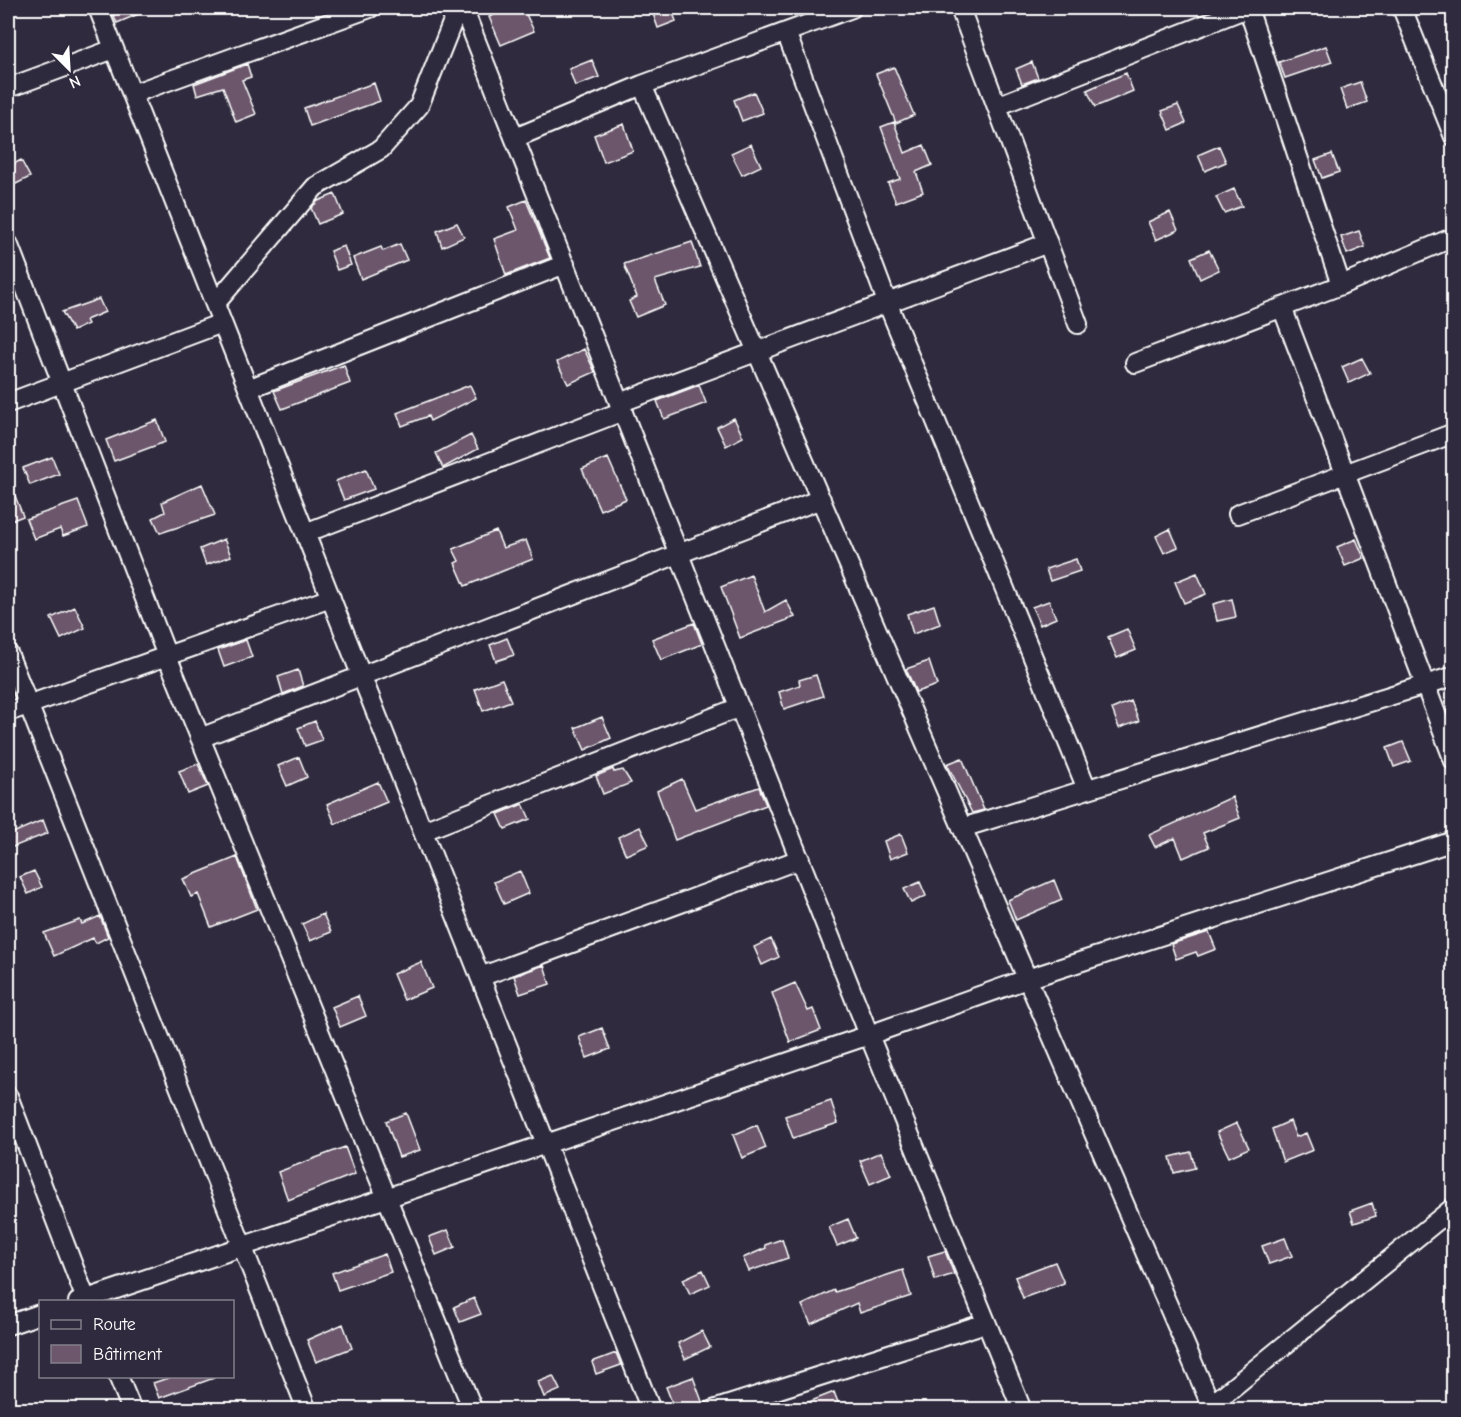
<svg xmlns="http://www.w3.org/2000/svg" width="1461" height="1417" font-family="'Comic Neue',sans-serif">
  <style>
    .building { fill: #6c576c; stroke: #fff; stroke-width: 1.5 }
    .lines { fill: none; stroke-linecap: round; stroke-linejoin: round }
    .street-casing { stroke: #fff; stroke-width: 22 }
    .street { stroke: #2f2a3d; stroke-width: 18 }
  </style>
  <rect width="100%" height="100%" fill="#2f2a3d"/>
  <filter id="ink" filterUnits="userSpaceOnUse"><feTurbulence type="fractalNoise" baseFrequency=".0167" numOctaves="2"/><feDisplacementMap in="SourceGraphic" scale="12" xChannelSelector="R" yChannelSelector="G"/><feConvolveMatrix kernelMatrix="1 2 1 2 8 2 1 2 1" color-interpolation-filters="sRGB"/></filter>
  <g filter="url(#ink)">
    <!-- building -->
    <path class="building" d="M 110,8 L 153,8 L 117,23 Z
      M 511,8 L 523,8 L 534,31 L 501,45 L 489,17 Z
      M 651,8 L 671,8 L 676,21 L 658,28 Z
      M 1326,46 L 1332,62 L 1285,78 L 1279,62 Z
      M 592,60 L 599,77 L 575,86 L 569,69 Z
      M 1032,62 L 1038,78 L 1022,84 L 1016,69 Z
      M 247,64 L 251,77 L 242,80 L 256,114 L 236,122 L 223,87 L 197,95 L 194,84 Z
      M 894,67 L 914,115 L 896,123 L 876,74 Z
      M 1126,73 L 1133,91 L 1095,107 L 1087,90 Z
      M 1360,82 L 1367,102 L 1347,109 L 1340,89 Z
      M 374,83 L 380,101 L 310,126 L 304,108 Z
      M 754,92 L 763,113 L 742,121 L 734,100 Z
      M 1178,105 L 1186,123 L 1170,130 L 1162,111 Z
      M 894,122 L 905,153 L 924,145 L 932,165 L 916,172 L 923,192 L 896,202 L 888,183 L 900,179 L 881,127 Z
      M 624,124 L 633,151 L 604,162 L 594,135 Z
      M 751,144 L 761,166 L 742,175 L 731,153 Z
      M 1219,146 L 1226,162 L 1205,171 L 1198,155 Z
      M 1332,154 L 1339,172 L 1322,178 L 1315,160 Z
      M 21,160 L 30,177 L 12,186 L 8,178 L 8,167 Z
      M 1234,189 L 1242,206 L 1224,213 L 1216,197 Z
      M 335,194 L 343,214 L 318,224 L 311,208 L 318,201 Z
      M 526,200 L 550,258 L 506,275 L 494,239 L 518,230 L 509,207 Z
      M 1170,212 L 1178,230 L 1156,240 L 1148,222 Z
      M 457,223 L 464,237 L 442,247 L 437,231 Z
      M 1359,231 L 1365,247 L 1347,254 L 1341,237 Z
      M 692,242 L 700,267 L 655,280 L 665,305 L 636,317 L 629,301 L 637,297 L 624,264 Z
      M 400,244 L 407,260 L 361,279 L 353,258 L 381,247 L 383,251 Z
      M 344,246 L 351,265 L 337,270 L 330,251 Z
      M 1209,250 L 1219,270 L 1200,279 L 1191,258 Z
      M 99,299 L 105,312 L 86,320 L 88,324 L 73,331 L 62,312 Z
      M 584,349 L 595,372 L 568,384 L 557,362 Z
      M 1362,358 L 1370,373 L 1349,383 L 1342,367 Z
      M 344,365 L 350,383 L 282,409 L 274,391 Z
      M 470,385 L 476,398 L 430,421 L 428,416 L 402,426 L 397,413 Z
      M 699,385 L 706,403 L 664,419 L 657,401 Z
      M 734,418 L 743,437 L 726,446 L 717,427 Z
      M 157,420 L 165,442 L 114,461 L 106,440 Z
      M 471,435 L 478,449 L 443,468 L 436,453 Z
      M 52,457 L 59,474 L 30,485 L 23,468 Z
      M 608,458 L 626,499 L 600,510 L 582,469 Z
      M 366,469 L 374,489 L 344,500 L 336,481 Z
      M 8,478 L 23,516 L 8,522 Z
      M 202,484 L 215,515 L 160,533 L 153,518 L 165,512 L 162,502 Z
      M 78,501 L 88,527 L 63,536 L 60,529 L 34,539 L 26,519 Z
      M 1170,529 L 1178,547 L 1164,553 L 1156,536 Z
      M 496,531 L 503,548 L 526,540 L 533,559 L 465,586 L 455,563 L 459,561 L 453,549 Z
      M 224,539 L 231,556 L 206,565 L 200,549 Z
      M 1356,539 L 1364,558 L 1345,566 L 1337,547 Z
      M 1076,559 L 1080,571 L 1050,581 L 1046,569 Z
      M 1197,573 L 1206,594 L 1184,603 L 1175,582 Z
      M 751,575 L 765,612 L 786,600 L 795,617 L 740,638 L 721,587 Z
      M 1232,599 L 1236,617 L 1217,621 L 1213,604 Z
      M 1049,601 L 1056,618 L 1040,625 L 1032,607 Z
      M 934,605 L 940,624 L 913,634 L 907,614 Z
      M 75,607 L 85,628 L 61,639 L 51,618 Z
      M 694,623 L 702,644 L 661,660 L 652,639 Z
      M 1127,629 L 1136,650 L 1117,658 L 1108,637 Z
      M 507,638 L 514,655 L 496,661 L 490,645 Z
      M 246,640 L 252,657 L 224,667 L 218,650 Z
      M 929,661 L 937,685 L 916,692 L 906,669 Z
      M 298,670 L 303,686 L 283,694 L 278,677 Z
      M 816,675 L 823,696 L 784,709 L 779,692 L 800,685 L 799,680 Z
      M 502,679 L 511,701 L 483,711 L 475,689 Z
      M 1131,701 L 1139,721 L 1119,728 L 1112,709 Z
      M 602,717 L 611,738 L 585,750 L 575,728 Z
      M 315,721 L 322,740 L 305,746 L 298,728 Z
      M 1403,742 L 1411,761 L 1394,767 L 1387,748 Z
      M 299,757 L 307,777 L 287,786 L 278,766 Z
      M 962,758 L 984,810 L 972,813 L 947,764 Z
      M 198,764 L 208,786 L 188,794 L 179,771 Z
      M 613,769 L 614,772 L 623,770 L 631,783 L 603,794 L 596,776 Z
      M 682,779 L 695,809 L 759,787 L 766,805 L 675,840 L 657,791 Z
      M 378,782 L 387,802 L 335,824 L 327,804 Z
      M 1232,797 L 1240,818 L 1203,833 L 1209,847 L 1183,858 L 1175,838 L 1155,847 L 1149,835 Z
      M 523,804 L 530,819 L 505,829 L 498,814 Z
      M 43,820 L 48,833 L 8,849 L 8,835 Z
      M 640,827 L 649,845 L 626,855 L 618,837 Z
      M 901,834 L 908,852 L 890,859 L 884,841 Z
      M 237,857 L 257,909 L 211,927 L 198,894 L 191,897 L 183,879 Z
      M 34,871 L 42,887 L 28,894 L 20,877 Z
      M 520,871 L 529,893 L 504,904 L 494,882 Z
      M 1054,880 L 1062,900 L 1016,920 L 1008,900 Z
      M 920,882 L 926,896 L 911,903 L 904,889 Z
      M 323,914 L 331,932 L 310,941 L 302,924 Z
      M 100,916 L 108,937 L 96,943 L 93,938 L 54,956 L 44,933 L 80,920 L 82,924 Z
      M 1209,932 L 1216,949 L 1198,956 L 1196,952 L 1176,959 L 1171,944 Z
      M 771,939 L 779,957 L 762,965 L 754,947 Z
      M 421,962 L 432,988 L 404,1000 L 393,974 Z
      M 544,965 L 550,984 L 520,994 L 514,976 Z
      M 795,983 L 808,1011 L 813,1009 L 821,1030 L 790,1042 L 772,993 Z
      M 358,996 L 366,1016 L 340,1027 L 332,1007 Z
      M 602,1028 L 610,1049 L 587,1058 L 579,1037 Z
      M 831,1101 L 838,1123 L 793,1138 L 785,1116 Z
      M 406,1113 L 420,1150 L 399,1157 L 386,1121 Z
      M 1290,1121 L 1296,1137 L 1306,1133 L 1313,1150 L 1283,1162 L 1272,1129 Z
      M 1237,1123 L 1249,1148 L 1229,1157 L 1217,1132 Z
      M 757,1125 L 766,1148 L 742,1158 L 733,1135 Z
      M 345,1147 L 355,1174 L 288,1200 L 278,1172 Z
      M 881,1152 L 891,1175 L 870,1184 L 860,1161 Z
      M 1191,1152 L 1195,1168 L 1174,1173 L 1170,1157 Z
      M 1372,1203 L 1376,1216 L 1354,1223 L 1350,1211 Z
      M 848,1219 L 856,1238 L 837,1246 L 829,1227 Z
      M 448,1230 L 455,1247 L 436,1255 L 429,1237 Z
      M 1285,1238 L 1292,1256 L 1269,1264 L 1262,1246 Z
      M 782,1239 L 788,1258 L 749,1271 L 743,1258 L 766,1248 L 765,1245 Z
      M 945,1251 L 954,1274 L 935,1280 L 928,1256 Z
      M 385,1254 L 391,1272 L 338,1290 L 332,1273 Z
      M 1055,1262 L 1064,1283 L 1023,1298 L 1015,1277 Z
      M 703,1270 L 710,1285 L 690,1294 L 683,1279 Z
      M 903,1270 L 911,1296 L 860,1313 L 857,1303 L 811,1324 L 802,1305 L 834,1290 L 835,1292 Z
      M 474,1298 L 481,1314 L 460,1322 L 454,1307 Z
      M 343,1324 L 352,1348 L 316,1362 L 307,1340 Z
      M 702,1331 L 710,1347 L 685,1359 L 678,1343 Z
      M 616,1353 L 621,1365 L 596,1374 L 592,1362 Z
      M 553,1376 L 560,1390 L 544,1397 L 538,1382 Z
      M 171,1377 L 214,1377 L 214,1378 L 159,1398 L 153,1383 Z
      M 693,1377 L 703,1404 L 687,1410 L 675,1410 L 666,1387 Z
      M 834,1392 L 841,1410 L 791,1410 L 791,1409 Z"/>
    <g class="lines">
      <defs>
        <path id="street" d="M 98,8 L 651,1410
          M 463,8 L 869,1035 L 1022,1410
          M 960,8 L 1078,324
          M 1248,8 L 1341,285
          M 1402,8 L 1454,137
          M 786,32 L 887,302 L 1087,789
          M 642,85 L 1211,1405
          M 8,88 L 114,49
          M 132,94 L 370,8
          M 997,106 L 1247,8
          M 515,138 L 642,85 L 852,8
          M 8,243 L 167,656 L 473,1410
          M 215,304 L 315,187 L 381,149 L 419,106 L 458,8
          M 1282,307 L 1454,761
          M 1135,363 L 1341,285 L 1454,237
          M 248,389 L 565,264
          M 8,403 L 222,323
          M 619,403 L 1048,243
          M 1238,514 L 1454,433
          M 305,533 L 623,411
          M 8,653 L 307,1410
          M 8,712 L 331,598
          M 200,738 L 821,499
          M 962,828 L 1454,676
          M 423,831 L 740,707
          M 480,977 L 800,859
          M 8,1096 L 87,1302
          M 78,1302 L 869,1035 L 1027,979 L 1454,841
          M 8,1325 L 40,1314
          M 118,1376 L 132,1410
          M 713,1410 L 986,1323
          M 1205,1410 L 1454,1207"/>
      </defs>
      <!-- street casing -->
      <use href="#street" class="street-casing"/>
      <!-- street -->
      <use href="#street" class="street"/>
    </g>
  </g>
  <!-- margin -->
  <rect width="1461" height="1417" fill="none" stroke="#2f2a3d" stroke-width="30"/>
  <rect x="15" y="15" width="1431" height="1387" fill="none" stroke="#fff" stroke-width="2" filter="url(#ink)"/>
  <!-- legend -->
  <rect x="39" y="1300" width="195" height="78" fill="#2f2a3d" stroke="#827f8b" stroke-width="1.5"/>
  <rect x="51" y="1320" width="30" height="9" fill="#2f2a3d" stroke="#827f8b" stroke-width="1.5"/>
  <text x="93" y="1330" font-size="18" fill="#ffffff">Route</text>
  <rect x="51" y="1345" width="30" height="18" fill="#6c576c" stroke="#827f8b" stroke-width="1.5"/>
  <text x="93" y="1360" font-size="18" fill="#ffffff">Bâtiment</text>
  <!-- north arrow -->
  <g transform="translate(69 69) rotate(156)" stroke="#2f2a3d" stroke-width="4.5" paint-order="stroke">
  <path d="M0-4.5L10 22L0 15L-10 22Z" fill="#ffffff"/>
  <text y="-9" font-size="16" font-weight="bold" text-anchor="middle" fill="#ffffff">N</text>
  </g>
</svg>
